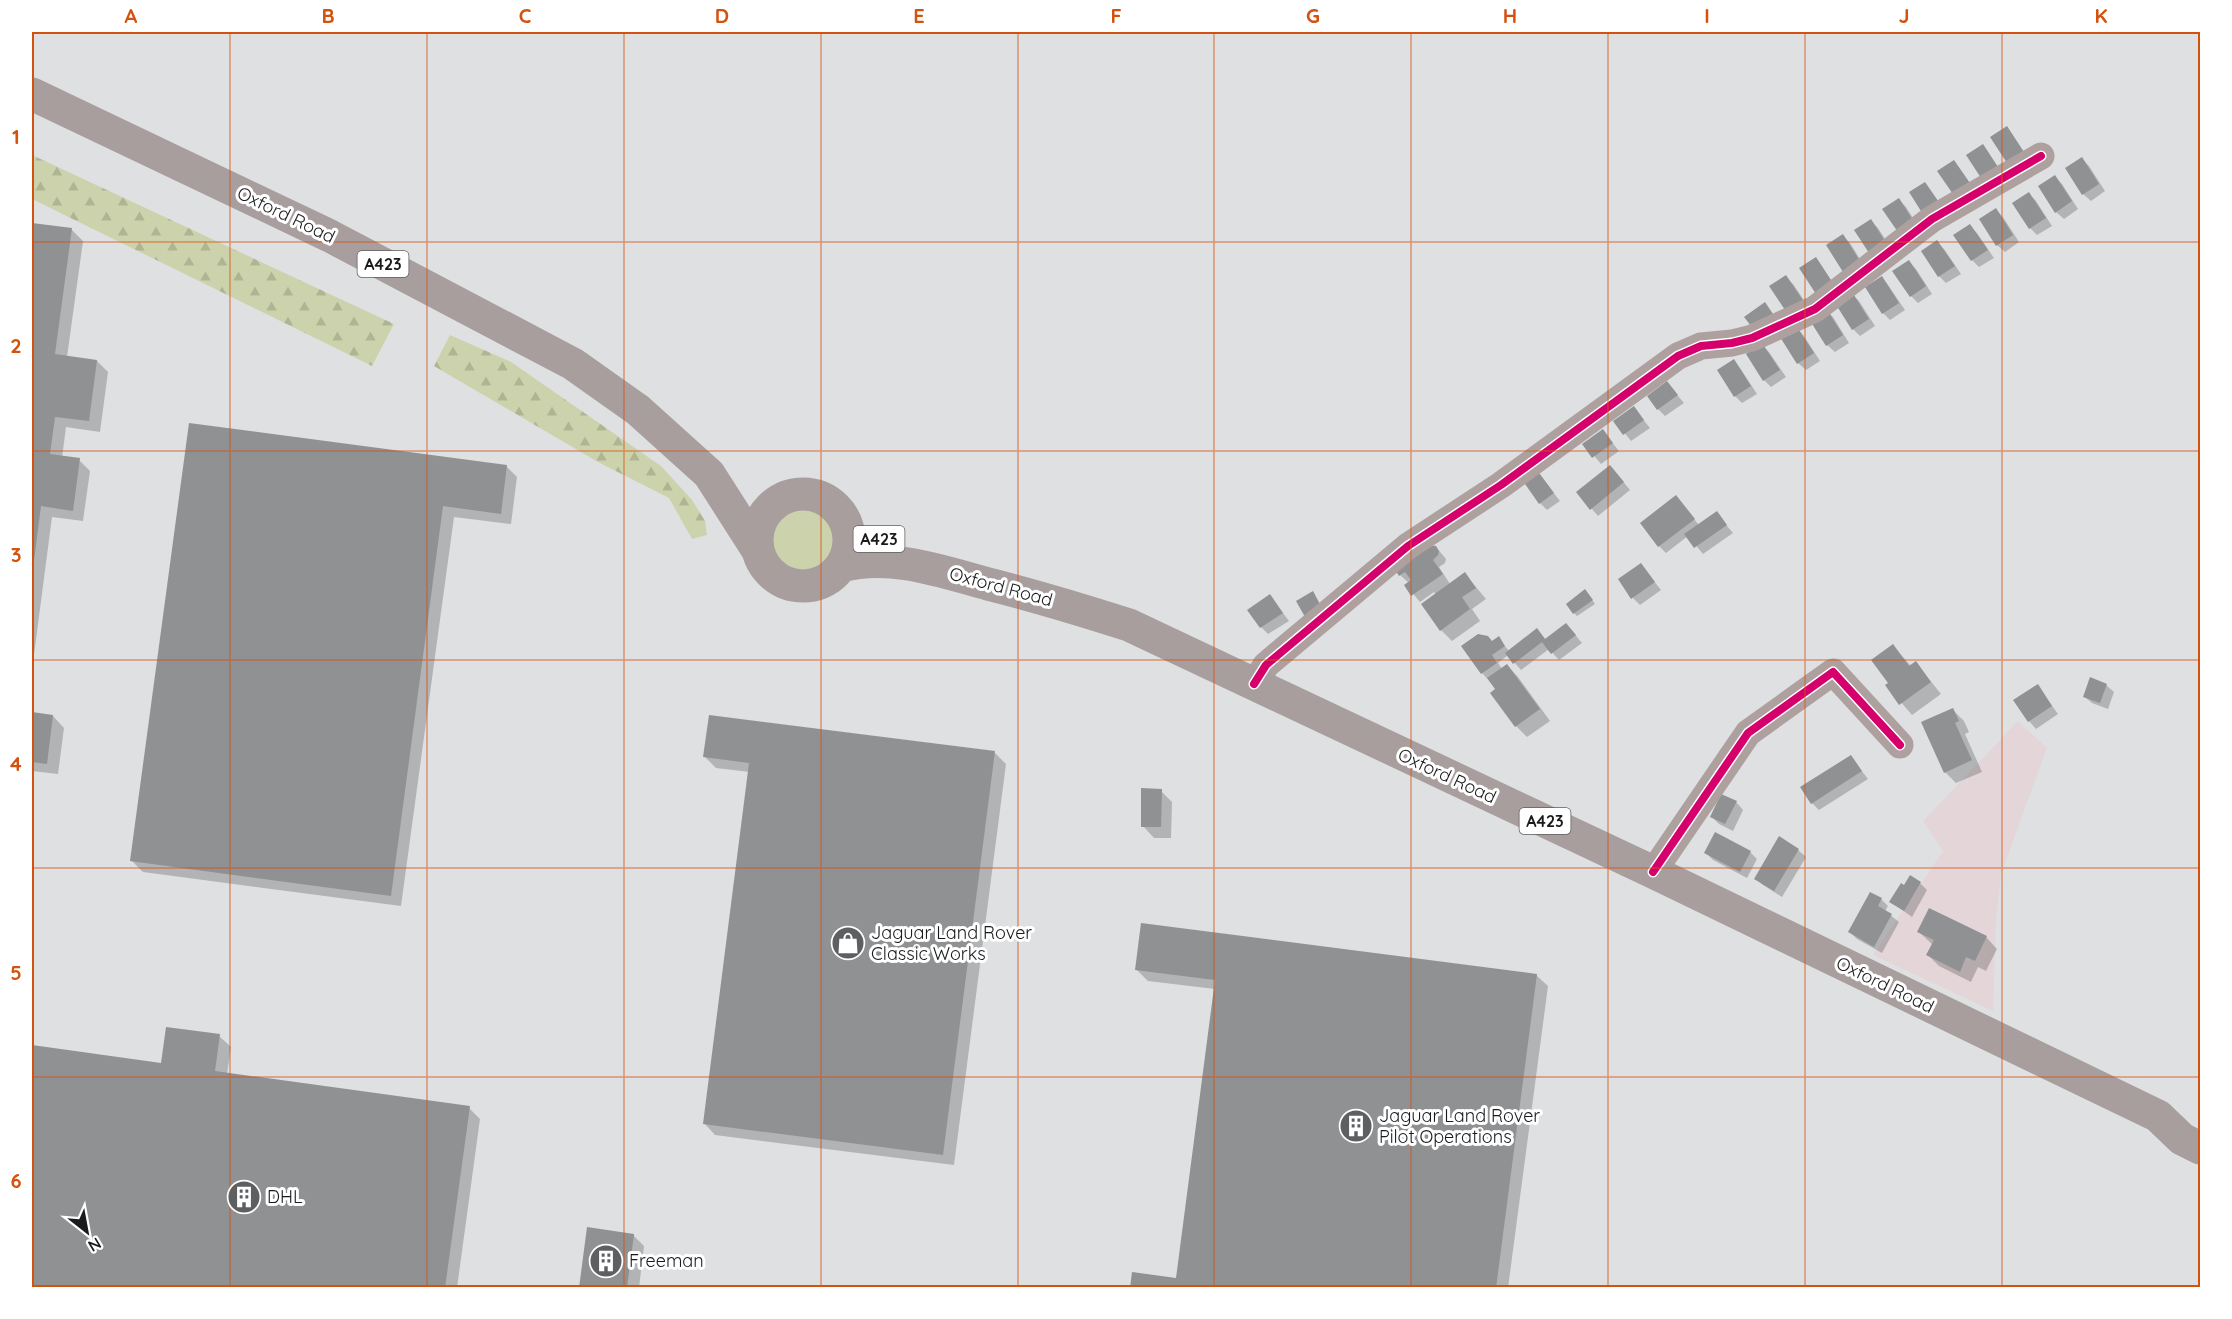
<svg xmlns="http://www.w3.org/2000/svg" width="2232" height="1319" font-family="Quicksand,sans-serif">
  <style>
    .commercial { fill: #e4d6d8 }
    .grass { fill: #ccd3ac }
    .forest { fill: url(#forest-firs) }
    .shadow { fill: #0003 }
    .building { fill: #8f9193 }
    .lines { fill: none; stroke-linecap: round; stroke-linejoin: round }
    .minor { stroke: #aea09f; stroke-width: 27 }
    .highway { stroke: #a89e9e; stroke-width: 33 }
    .cycleway-casing { stroke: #fff; stroke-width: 11 }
    .cycleway { stroke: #d6006c; stroke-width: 8 }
    .grid { fill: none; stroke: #d3530e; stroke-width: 1.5; stroke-opacity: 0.55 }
    .labels { text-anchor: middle; stroke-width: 6; stroke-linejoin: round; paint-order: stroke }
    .shield { fill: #fff; stroke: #5e5f60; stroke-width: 1.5 }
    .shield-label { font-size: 16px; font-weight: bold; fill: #191a1c }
    .street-label { font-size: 18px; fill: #191a1c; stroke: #fff }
    .poi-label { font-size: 18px; fill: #191a1c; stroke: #fff; text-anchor: start }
    .neatline { fill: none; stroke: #d3530e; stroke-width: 2 }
    .grid-label { font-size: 20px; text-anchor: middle; font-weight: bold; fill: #d3530e }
  </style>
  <defs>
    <pattern id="forest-firs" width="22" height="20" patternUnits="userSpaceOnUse" patternTransform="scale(1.5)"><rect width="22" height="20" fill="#ccd3ac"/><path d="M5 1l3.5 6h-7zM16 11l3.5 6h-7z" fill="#afb593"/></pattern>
  </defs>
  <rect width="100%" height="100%" fill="#dee0e2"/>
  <!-- commercial -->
  <path class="commercial" d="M 2018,721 L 2047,748 L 2001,874 L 1996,922 L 1993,1011 L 1873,955 L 1943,851 L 1923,821 Z"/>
  <!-- grass -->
  <path class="grass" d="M767 540a34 34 0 1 1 68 0a34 34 0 1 1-68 0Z"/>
  <!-- forest -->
  <path class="forest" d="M 32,155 L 394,324 L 372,366 L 32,199 Z
    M 450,335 L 511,362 L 661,466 L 692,500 L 705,521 L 707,535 L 692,539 L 669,498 L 598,462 L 434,366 Z"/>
  <!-- shadow -->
  <path class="shadow" d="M 2082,159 L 2089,166 L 2105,191 L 2091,201 L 2083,194 Z
    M 2055,177 L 2062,184 L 2078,209 L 2064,219 L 2056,212 Z
    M 2029,194 L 2036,201 L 2052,226 L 2037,235 L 2030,228 L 2014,203 Z
    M 1899,200 L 1906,207 L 1922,232 L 1908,241 Z
    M 1996,210 L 2003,217 L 2019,242 L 2005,252 L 1997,245 Z
    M 1871,221 L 1878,228 L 1894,253 L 1880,263 Z
    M 32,224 L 72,230 L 83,241 L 67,357 L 97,361 L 108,372 L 100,432 L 66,427 L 62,458 L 79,460 L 90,471 L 83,521 L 52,517 L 32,670 Z
    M 1970,226 L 1977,233 L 1994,258 L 1979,267 L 1972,260 Z
    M 1843,236 L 1850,243 L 1866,269 L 1852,278 Z
    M 1937,242 L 1944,249 L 1961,274 L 1946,283 L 1939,276 Z
    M 1909,262 L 1916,269 L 1932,294 L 1918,303 L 1911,296 Z
    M 1786,277 L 1793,284 L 1810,309 L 1795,319 Z
    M 1881,278 L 1888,285 L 1905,310 L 1890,320 L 1883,313 Z
    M 1852,294 L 1859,301 L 1875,326 L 1860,336 L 1853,329 Z
    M 1826,310 L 1833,317 L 1849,343 L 1835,352 L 1827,345 Z
    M 1797,328 L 1804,336 L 1820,361 L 1806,370 L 1798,363 L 1782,338 Z
    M 1762,345 L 1769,352 L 1786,377 L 1771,387 L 1764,380 Z
    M 1733,361 L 1740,368 L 1757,394 L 1742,403 L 1735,396 Z
    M 1667,383 L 1684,403 L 1665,416 L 1658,409 Z
    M 1634,408 L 1650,428 L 1631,441 L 1615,421 Z
    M 191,425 L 506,466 L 517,477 L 511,524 L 454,517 L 401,906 L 143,872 L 132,861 Z
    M 1603,431 L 1619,451 L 1601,464 L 1584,444 Z
    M 1537,472 L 1560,501 L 1547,510 L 1540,503 Z
    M 1617,474 L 1630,490 L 1598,516 L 1578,493 Z
    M 1676,497 L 1699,525 L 1716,513 L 1733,533 L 1703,554 L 1688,536 L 1666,553 L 1659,546 Z
    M 1436,547 L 1446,559 L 1445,563 L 1439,567 L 1450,584 L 1465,574 L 1486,599 L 1472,609 L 1480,621 L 1452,641 L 1441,630 L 1423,604 L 1436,595 L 1434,592 L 1420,602 L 1406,585 L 1409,583 L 1400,575 Z
    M 1641,565 L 1661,590 L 1640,605 L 1633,598 Z
    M 1588,594 L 1595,604 L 1577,616 L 1574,613 Z
    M 1270,596 L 1289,621 L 1268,634 L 1261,627 Z
    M 1537,630 L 1546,640 L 1573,632 L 1582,643 L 1559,660 L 1549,649 L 1521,670 L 1508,655 L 1498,663 L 1502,669 L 1507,665 L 1518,677 L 1550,721 L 1527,737 L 1516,726 L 1497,689 L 1482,673 L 1493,642 L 1498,638 L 1510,652 Z
    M 1893,646 L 1911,666 L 1916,663 L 1941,694 L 1912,715 L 1887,686 L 1890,684 Z
    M 2106,685 L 2114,692 L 2108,709 L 2092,703 L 2084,696 Z
    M 2038,686 L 2058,714 L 2036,729 L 2029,721 Z
    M 1953,710 L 1964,721 L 1969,732 L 1965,734 L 1982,772 L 1956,783 L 1945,772 Z
    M 32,714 L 53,716 L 64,728 L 58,774 L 32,771 Z
    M 995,753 L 1006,764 L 954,1165 L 715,1135 L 704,1123 L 750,772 L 716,768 L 705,757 Z
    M 1851,757 L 1868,779 L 1819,810 L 1812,803 Z
    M 1161,791 L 1172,802 L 1171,838 L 1154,838 L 1143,826 Z
    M 1736,802 L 1743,810 L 1733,831 L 1719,824 L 1712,817 Z
    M 1798,850 L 1806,857 L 1782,897 L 1763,885 L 1755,878 Z
    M 1750,852 L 1757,859 L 1747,878 L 1713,860 L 1706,853 Z
    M 1920,883 L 1927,890 L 1912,917 L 1891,902 Z
    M 1881,899 L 1888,906 L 1885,911 L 1899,922 L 1882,953 L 1857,939 L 1850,932 Z
    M 1930,910 L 1986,937 L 1997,949 L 1986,971 L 1978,967 L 1971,982 L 1939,966 L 1928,955 L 1933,945 L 1919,932 Z
    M 1136,969 L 1536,975 L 1548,986 L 1508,1288 L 1132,1288 L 1177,1280 L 1215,989 L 1148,981 Z
    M 219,1036 L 231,1047 L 227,1074 L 469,1108 L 480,1119 L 457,1288 L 32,1288 L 32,1047 L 163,1065 Z
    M 633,1235 L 644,1246 L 639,1288 L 580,1288 Z"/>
  <!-- building -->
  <path class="building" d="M 2007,126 L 2024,152 L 2007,163 L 1990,137 Z
    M 1983,144 L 2000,170 L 1983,181 L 1966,155 Z
    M 2082,157 L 2099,184 L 2082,195 L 2065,168 Z
    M 1954,160 L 1972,186 L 1955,197 L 1937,171 Z
    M 2055,175 L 2072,201 L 2055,213 L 2038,186 Z
    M 1925,182 L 1943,208 L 1926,219 L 1909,192 Z
    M 2029,192 L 2046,218 L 2029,229 L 2012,203 Z
    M 1899,198 L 1916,225 L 1900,235 L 1882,209 Z
    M 1996,208 L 2013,235 L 1996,246 L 1979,219 Z
    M 1871,219 L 1888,246 L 1871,256 L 1854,230 Z
    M 32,223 L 72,228 L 55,354 L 97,360 L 89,421 L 55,417 L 50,454 L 80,458 L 73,511 L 41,506 L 33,568 Z
    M 1970,224 L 1988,250 L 1971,261 L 1953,235 Z
    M 1843,234 L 1860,261 L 1843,272 L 1826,245 Z
    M 1937,240 L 1955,266 L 1938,277 L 1921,251 Z
    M 1816,257 L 1833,283 L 1816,294 L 1799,268 Z
    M 1909,260 L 1926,286 L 1910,297 L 1892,271 Z
    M 1786,275 L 1804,302 L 1787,313 L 1769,286 Z
    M 1882,276 L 1899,303 L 1882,314 L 1865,287 Z
    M 1852,292 L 1869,319 L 1852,330 L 1835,303 Z
    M 1765,302 L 1775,317 L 1755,331 L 1744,317 Z
    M 1826,308 L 1843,335 L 1826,346 L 1809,319 Z
    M 1797,327 L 1814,353 L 1797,364 L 1780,337 Z
    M 1762,343 L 1780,370 L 1763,381 L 1746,354 Z
    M 1734,359 L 1751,386 L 1734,397 L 1717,370 Z
    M 1667,381 L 1678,395 L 1657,410 L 1647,396 Z
    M 1634,406 L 1644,420 L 1623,435 L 1613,421 Z
    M 189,423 L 507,465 L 501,514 L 443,506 L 391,896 L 130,861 Z
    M 1603,429 L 1613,443 L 1592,458 L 1582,444 Z
    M 1610,465 L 1624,482 L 1590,510 L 1576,492 Z
    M 1537,470 L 1554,493 L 1539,504 L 1523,481 Z
    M 1676,495 L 1695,519 L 1658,547 L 1640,523 Z
    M 1717,511 L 1727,525 L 1694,548 L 1684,534 Z
    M 1430,545 L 1436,546 L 1439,551 L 1438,555 L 1433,560 L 1443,574 L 1411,596 L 1404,585 L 1411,580 L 1405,572 L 1399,576 L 1394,568 Z
    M 1641,563 L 1655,582 L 1631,599 L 1618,579 Z
    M 1465,572 L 1476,588 L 1462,597 L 1470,609 L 1440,631 L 1421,604 Z
    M 1585,589 L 1593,600 L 1573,614 L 1566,604 Z
    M 1313,591 L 1322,608 L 1305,617 L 1296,601 Z
    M 1270,594 L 1283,613 L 1260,628 L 1247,610 Z
    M 1566,623 L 1576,635 L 1551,654 L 1542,642 L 1513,664 L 1505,653 L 1537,628 L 1545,639 Z
    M 1478,634 L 1488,636 L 1492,641 L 1499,636 L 1505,646 L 1492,655 L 1497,663 L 1481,674 L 1461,646 Z
    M 1893,644 L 1909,666 L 1916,661 L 1931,682 L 1899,705 L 1885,685 L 1888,683 L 1871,660 Z
    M 1507,664 L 1540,709 L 1515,727 L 1490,693 L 1495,689 L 1487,678 Z
    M 2090,677 L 2107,684 L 2100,703 L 2083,697 Z
    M 2038,684 L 2052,706 L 2028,722 L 2013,700 Z
    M 1953,708 L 1959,721 L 1955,723 L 1972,760 L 1944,773 L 1921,722 Z
    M 32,712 L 53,715 L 47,764 L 32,762 Z
    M 709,715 L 995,751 L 943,1155 L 703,1124 L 749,763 L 703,757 Z
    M 1851,755 L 1862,771 L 1811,804 L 1800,787 Z
    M 1141,788 L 1162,789 L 1161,827 L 1141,827 Z
    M 1721,794 L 1737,801 L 1725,824 L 1710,817 Z
    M 1715,832 L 1751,851 L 1740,872 L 1704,853 Z
    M 1779,836 L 1799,849 L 1774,891 L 1754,879 Z
    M 1910,875 L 1921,882 L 1904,911 L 1889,902 L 1901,883 L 1904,885 Z
    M 1870,892 L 1882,898 L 1878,906 L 1892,914 L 1874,947 L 1848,932 Z
    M 1929,908 L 1987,936 L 1975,961 L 1966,957 L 1960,972 L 1926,955 L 1934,940 L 1917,932 Z
    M 1141,923 L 1537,974 L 1496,1288 L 1130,1288 L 1132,1272 L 1176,1278 L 1215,980 L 1135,970 Z
    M 166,1027 L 220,1034 L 215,1071 L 470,1106 L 445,1288 L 32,1288 L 32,1045 L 161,1063 Z
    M 587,1227 L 634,1234 L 627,1288 L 579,1288 Z"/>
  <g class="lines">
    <!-- minor -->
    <path class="minor" d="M 1254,684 L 1266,665 L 1408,546 L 1501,485 L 1678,356 L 1701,346 L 1732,343 L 1752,338 L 1815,309 L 1932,219 L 2041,156
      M 1653,872 L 1748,733 L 1833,672 L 1900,745"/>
    <!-- highway -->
    <path class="highway" d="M 32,94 L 330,236 L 573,364 L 638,410 L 709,474 L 757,549
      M757 540a46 46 0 1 1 92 0a46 46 0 1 1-92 0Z
      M 841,566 C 891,553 940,571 988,584 C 1036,596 1082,610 1129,625 L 1653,872 L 2158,1116 L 2182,1139 L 2200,1148"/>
    <defs>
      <path id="cycleway" d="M 1254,684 L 1266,665 L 1408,546 L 1501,485 L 1678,356 L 1701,346 L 1732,343 L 1752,338 L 1815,309 L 1932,219 L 2041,156
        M 1653,872 L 1748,733 L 1833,672 L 1900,745"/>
    </defs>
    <!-- cycleway casing -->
    <use href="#cycleway" class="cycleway-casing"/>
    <!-- cycleway -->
    <use href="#cycleway" class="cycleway"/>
  </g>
  <!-- grid -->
  <path class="grid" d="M 230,32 L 230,1288M 427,32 L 427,1288M 624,32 L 624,1288M 821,32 L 821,1288M 1018,32 L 1018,1288M 1214,32 L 1214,1288M 1411,32 L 1411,1288M 1608,32 L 1608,1288M 1805,32 L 1805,1288M 2002,32 L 2002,1288M 32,242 L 2200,242M 32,451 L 2200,451M 32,660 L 2200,660M 32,868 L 2200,868M 32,1077 L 2200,1077"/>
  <!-- icons -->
  <defs>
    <symbol id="shop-disc" viewBox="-11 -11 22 22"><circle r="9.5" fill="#5e5f61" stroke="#fff"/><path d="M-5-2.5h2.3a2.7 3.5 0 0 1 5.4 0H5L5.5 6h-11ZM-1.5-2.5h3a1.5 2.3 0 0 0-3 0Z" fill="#fff"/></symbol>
    <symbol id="building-disc" viewBox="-11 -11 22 22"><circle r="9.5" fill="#5e5f61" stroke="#fff"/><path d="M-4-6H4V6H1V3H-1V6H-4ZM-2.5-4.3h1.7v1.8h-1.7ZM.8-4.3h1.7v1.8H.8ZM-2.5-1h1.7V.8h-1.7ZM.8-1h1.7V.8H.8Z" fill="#fff"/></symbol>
  </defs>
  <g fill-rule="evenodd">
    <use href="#shop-disc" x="829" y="924" width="38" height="38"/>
    <use href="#building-disc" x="1337" y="1107" width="38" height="38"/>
    <use href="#building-disc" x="225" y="1178" width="38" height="38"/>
    <use href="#building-disc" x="587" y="1242" width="38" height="38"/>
  </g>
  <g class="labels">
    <!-- shield labels -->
    <g class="shield">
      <rect x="357.5" y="251" width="51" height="26" rx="4.5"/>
      <rect x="853.5" y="526" width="51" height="26" rx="4.5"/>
      <rect x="1519.5" y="808" width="51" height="26" rx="4.5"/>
    </g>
    <g class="shield-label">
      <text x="383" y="270">A423</text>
      <text x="879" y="545">A423</text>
      <text x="1545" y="827">A423</text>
    </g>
    <!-- street labels -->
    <g class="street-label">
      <text transform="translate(286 215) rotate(26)" y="6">Oxford Road</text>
      <text transform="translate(1001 587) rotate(15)" y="6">Oxford Road</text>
      <text transform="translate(1447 776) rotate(25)" y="6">Oxford Road</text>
      <text transform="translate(1885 985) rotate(26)" y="6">Oxford Road</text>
    </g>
    <!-- poi labels -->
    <g class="poi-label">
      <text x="871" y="939">Jaguar Land Rover<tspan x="871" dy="21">Classic Works</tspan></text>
      <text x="1379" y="1122">Jaguar Land Rover<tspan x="1379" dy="21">Pilot Operations</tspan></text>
      <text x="267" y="1203">DHL</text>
      <text x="629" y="1267">Freeman</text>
    </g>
  </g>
  <!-- border -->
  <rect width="2232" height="1319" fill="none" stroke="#ffffff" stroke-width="66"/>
  <!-- north arrow -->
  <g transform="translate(87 1232) rotate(149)" stroke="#ffffff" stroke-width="4.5" paint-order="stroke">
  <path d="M0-4.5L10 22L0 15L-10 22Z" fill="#191a1c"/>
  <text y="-9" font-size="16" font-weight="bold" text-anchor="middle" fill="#191a1c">N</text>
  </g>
  <rect x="33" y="33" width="2166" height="1253" class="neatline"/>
  <g class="grid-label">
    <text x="131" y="23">A</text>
    <text x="328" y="23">B</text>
    <text x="525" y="23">C</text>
    <text x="722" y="23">D</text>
    <text x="919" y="23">E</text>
    <text x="1116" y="23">F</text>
    <text x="1313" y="23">G</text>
    <text x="1510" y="23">H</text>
    <text x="1707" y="23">I</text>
    <text x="1904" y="23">J</text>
    <text x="2101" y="23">K</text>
    <text x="16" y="144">1</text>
    <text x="16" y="353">2</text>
    <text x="16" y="562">3</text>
    <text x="16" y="771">4</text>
    <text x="16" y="980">5</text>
    <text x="16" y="1188">6</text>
  </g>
</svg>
